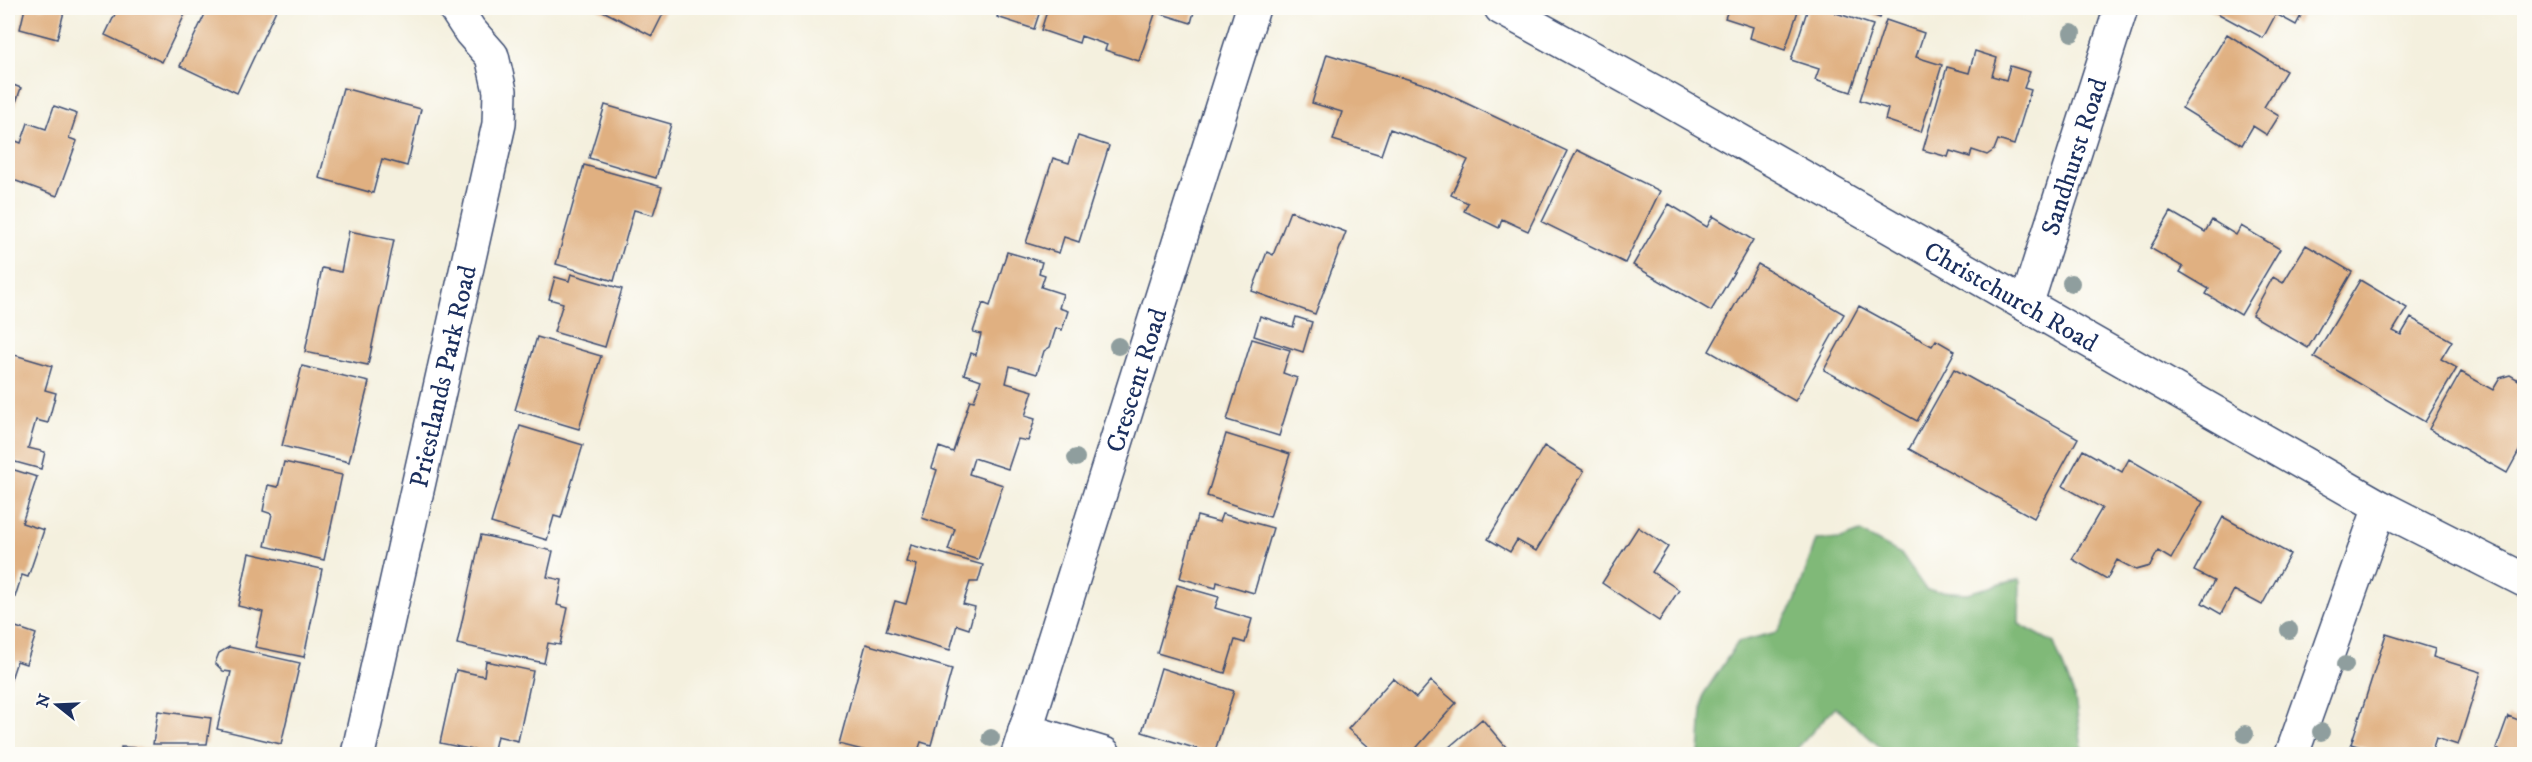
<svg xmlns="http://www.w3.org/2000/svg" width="2532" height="762" font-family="'IM FELL DW Pica',serif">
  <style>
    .forest { fill: #80b978; stroke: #4e746b; stroke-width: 1.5 }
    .building { fill: #e0b081 }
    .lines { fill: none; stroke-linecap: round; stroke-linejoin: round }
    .street-casing { stroke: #3c4c71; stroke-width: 36 }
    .street { stroke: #fff; stroke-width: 33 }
    .tree { fill: #8f9e9e }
    .labels { text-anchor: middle; stroke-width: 4.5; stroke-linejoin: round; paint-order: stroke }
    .street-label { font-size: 26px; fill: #1b2f5e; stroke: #fdfcf7 }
  </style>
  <rect width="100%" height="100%" fill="#fdfcf7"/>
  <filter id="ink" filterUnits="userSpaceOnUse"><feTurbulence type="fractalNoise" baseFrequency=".0167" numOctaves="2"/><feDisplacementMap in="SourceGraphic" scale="12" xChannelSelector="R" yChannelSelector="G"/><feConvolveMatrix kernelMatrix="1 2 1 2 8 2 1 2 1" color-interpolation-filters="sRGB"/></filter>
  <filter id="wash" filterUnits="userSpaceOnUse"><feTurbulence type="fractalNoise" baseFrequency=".008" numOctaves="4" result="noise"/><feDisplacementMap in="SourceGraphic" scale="24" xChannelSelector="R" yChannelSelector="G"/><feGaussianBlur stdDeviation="1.35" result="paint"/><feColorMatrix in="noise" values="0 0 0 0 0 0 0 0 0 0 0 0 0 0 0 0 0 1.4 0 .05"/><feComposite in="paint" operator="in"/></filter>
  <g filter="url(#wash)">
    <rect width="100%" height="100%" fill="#f4f0de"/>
    <!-- forest -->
    <path class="forest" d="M 1860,532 L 1901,554 L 1926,590 L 1967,593 L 2020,579 L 2019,624 L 2054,643 L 2075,698 L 2082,748 L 2055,754 L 1888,754 L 1835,707 L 1792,754 L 1699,754 L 1703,695 L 1738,642 L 1777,632 L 1795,602 L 1816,540 L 1841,539 Z"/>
    <g id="blocks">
      <!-- building -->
      <path class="building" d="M 25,8 L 65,8 L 57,39 L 20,29 Z
        M 118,8 L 188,8 L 162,62 L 105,35 Z
        M 208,8 L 277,8 L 237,93 L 180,66 Z
        M 597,8 L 666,8 L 652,36 Z
        M 1000,8 L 1041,8 L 1034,29 L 997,17 Z
        M 1048,8 L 1157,8 L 1139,61 L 1105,50 L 1107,45 L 1081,36 L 1079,43 L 1041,30 Z
        M 1164,8 L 1195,8 L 1191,23 L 1162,14 Z
        M 1729,8 L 1799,8 L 1785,50 L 1750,38 L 1753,27 L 1725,18 Z
        M 1808,8 L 1838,8 L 1836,13 L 1873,25 L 1851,92 L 1815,80 L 1819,69 L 1791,60 Z
        M 1865,8 L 1884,8 L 1880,18 L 1864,12 Z
        M 2208,8 L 2305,8 L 2296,25 L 2276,14 L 2263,38 Z
        M 1886,20 L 1924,33 L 1916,57 L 1942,65 L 1921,132 L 1885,120 L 1888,109 L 1860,100 Z
        M 2227,34 L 2286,71 L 2264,107 L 2279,116 L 2267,135 L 2253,126 L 2242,145 L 2182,108 Z
        M 1975,51 L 1997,58 L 1992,76 L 2006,80 L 2010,66 L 2030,72 L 2024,88 L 2031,90 L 2014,145 L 1998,140 L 1994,150 L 1987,155 L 1972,150 L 1970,157 L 1950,151 L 1948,157 L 1923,150 L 1947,67 L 1969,73 Z
        M 1327,54 L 1430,86 L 1567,151 L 1528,231 L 1502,219 L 1499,228 L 1464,211 L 1468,203 L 1451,195 L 1468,160 L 1440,147 L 1390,129 L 1381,155 L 1333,140 L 1342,112 L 1312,103 Z
        M 8,83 L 21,88 L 8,125 Z
        M 343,88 L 421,109 L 407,166 L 382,159 L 373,193 L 319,178 Z
        M 605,105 L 671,124 L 656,178 L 589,158 Z
        M 54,106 L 77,114 L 69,138 L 77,141 L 57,196 L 8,178 L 8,138 L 21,143 L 28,123 L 46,129 Z
        M 1078,136 L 1109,146 L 1079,242 L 1064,237 L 1059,253 L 1026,243 L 1053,158 L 1069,163 Z
        M 1577,150 L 1660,191 L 1625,263 L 1542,222 Z
        M 584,165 L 662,187 L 653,215 L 634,210 L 614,281 L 556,264 Z
        M 1669,204 L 1707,227 L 1713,216 L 1753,240 L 1711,311 L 1633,265 Z
        M 1290,211 L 1346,232 L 1315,314 L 1252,291 L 1267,252 L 1273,255 Z
        M 2171,212 L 2205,232 L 2212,220 L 2236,235 L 2241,226 L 2280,249 L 2241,315 L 2206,294 L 2209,289 L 2180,272 L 2183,267 L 2150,248 Z
        M 349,231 L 394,240 L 368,365 L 305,352 L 322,268 L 341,272 Z
        M 2306,245 L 2352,272 L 2308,348 L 2252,315 L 2273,277 L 2283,283 Z
        M 1007,252 L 1042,262 L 1039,273 L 1045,275 L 1041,287 L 1063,294 L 1059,308 L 1068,311 L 1062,330 L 1056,328 L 1050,347 L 1044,351 L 1037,374 L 1010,366 L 1006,383 L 1033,391 L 1025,416 L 1035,419 L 1028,441 L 1018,439 L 1008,469 L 974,458 L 969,474 L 1003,485 L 978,560 L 948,550 L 955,529 L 922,518 L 937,470 L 932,468 L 939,447 L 953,452 L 970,400 L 974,401 L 981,380 L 964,374 L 971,353 L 976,355 L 981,334 L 973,332 L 983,303 L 990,306 Z
        M 1758,264 L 1844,314 L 1795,401 L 1709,351 Z
        M 571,274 L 622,289 L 605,347 L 554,332 L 563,303 L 549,299 L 555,277 L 569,281 Z
        M 2360,280 L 2407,308 L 2393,331 L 2401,335 L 2411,318 L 2452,341 L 2441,359 L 2457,368 L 2425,422 L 2314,357 Z
        M 1859,306 L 1932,346 L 1936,340 L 1955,351 L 1917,421 L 1824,370 Z
        M 1260,316 L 1293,327 L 1296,317 L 1312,322 L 1303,352 L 1254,336 Z
        M 537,337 L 601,356 L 579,429 L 515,410 Z
        M 1252,339 L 1290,350 L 1283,373 L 1297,378 L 1279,436 L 1227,420 Z
        M 8,353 L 52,366 L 45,390 L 56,393 L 48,423 L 36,420 L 28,448 L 45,452 L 41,469 L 8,460 Z
        M 302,366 L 369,382 L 349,462 L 282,446 Z
        M 1954,369 L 2078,438 L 2034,518 L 1909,449 Z
        M 2461,372 L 2493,390 L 2500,378 L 2510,375 L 2524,383 L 2524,400 L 2522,405 L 2524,407 L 2524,442 L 2507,473 L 2429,429 Z
        M 520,426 L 583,445 L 561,518 L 554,516 L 547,540 L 491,523 Z
        M 1226,434 L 1290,454 L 1270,517 L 1207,496 Z
        M 1544,446 L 1584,471 L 1536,551 L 1517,540 L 1510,552 L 1488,539 Z
        M 2083,450 L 2122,472 L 2129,459 L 2203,502 L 2171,559 L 2158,551 L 2150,566 L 2136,570 L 2117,560 L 2107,579 L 2072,559 L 2102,508 L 2063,486 Z
        M 284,462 L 342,475 L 324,560 L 265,546 L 272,514 L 263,511 L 268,485 L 278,487 Z
        M 8,468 L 37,477 L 22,523 L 44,530 L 28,577 L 22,575 L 8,619 Z
        M 1222,514 L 1273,528 L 1254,593 L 1217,582 L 1216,588 L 1180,578 L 1197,516 L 1219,522 Z
        M 2223,517 L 2290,554 L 2262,605 L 2234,590 L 2221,614 L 2202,603 L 2214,581 L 2194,571 Z
        M 1638,527 L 1668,547 L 1652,572 L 1679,590 L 1659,621 L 1602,583 Z
        M 481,535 L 553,551 L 547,577 L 562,580 L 557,605 L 568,608 L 560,645 L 548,643 L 544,663 L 457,644 Z
        M 911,545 L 983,565 L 978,582 L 970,582 L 963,604 L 975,607 L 969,629 L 957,625 L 950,650 L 886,631 L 895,601 L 906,604 L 917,565 L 906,562 Z
        M 249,553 L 322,569 L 304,657 L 255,647 L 263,612 L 238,606 Z
        M 1177,585 L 1219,597 L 1215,608 L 1252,619 L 1245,643 L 1235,640 L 1225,673 L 1157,653 Z
        M 8,620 L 14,622 L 13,626 L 36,634 L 26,664 L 17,661 L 8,688 Z
        M 2386,634 L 2435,649 L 2433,657 L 2481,672 L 2458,745 L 2436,738 L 2431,754 L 2383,754 L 2351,744 Z
        M 866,644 L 952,669 L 931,745 L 921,742 L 917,754 L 878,754 L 839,744 Z
        M 229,647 L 300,663 L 281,744 L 217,729 L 231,672 L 223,671 L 215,663 L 219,653 Z
        M 486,661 L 533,671 L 518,741 L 497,736 L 493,754 L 440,743 L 456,670 L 484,676 Z
        M 1161,668 L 1234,691 L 1214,754 L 1142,732 Z
        M 1393,678 L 1416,698 L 1431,681 L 1456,703 L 1411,754 L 1377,754 L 1348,729 Z
        M 158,711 L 211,718 L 207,744 L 153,744 Z
        M 2508,716 L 2524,722 L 2524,754 L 2509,754 L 2496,749 Z
        M 1482,719 L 1512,754 L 1441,754 Z
        M 121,747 L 231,753 L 231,754 L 121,754 Z"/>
    </g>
  </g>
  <g filter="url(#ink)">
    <use href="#blocks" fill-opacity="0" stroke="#3c4c71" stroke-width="1.5"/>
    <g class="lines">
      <defs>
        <g id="street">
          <path id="s1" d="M 1501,8 L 1656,93 L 2380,507 L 2524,580"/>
          <path id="s2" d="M 2026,305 L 2121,8"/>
          <path d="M 1025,730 L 1104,754"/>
          <path id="s3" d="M 358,754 L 499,124 L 500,91 L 492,56 L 470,31 L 455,8"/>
          <path id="s4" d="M 1018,754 L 1253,8"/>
          <path d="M 2292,754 L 2380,507"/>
        </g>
      </defs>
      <!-- street casing -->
      <use href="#street" class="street-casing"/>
      <!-- street -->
      <use href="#street" class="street"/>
    </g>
    <!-- trees -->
    <g class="tree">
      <circle cx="2072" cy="33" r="9"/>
      <circle cx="2071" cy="283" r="9"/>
      <circle cx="1118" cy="346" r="9"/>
      <circle cx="1076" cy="458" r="9"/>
      <circle cx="2289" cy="630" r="9"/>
      <circle cx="2345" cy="665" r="9"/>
      <circle cx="2321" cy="732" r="9"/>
      <circle cx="2245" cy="734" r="9"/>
      <circle cx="991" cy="738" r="9"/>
    </g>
  </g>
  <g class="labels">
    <!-- street labels -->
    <g class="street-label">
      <text dy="9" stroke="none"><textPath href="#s2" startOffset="156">Sandhurst Road</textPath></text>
      <text dy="9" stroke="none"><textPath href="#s1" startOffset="586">Christchurch Road</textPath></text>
      <text dy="9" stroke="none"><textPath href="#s3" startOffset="387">Priestlands Park Road</textPath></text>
      <text dy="9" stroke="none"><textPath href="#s4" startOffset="392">Crescent Road</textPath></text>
    </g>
  </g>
  <!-- margin -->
  <rect width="2532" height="762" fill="none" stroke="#fdfcf7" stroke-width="30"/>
  <!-- north arrow -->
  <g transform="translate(57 705) rotate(288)" stroke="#fdfcf7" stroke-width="4.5" paint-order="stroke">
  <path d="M0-4.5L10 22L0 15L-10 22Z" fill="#1b2f5e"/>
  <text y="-9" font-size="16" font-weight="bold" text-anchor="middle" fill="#1b2f5e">N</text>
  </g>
</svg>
